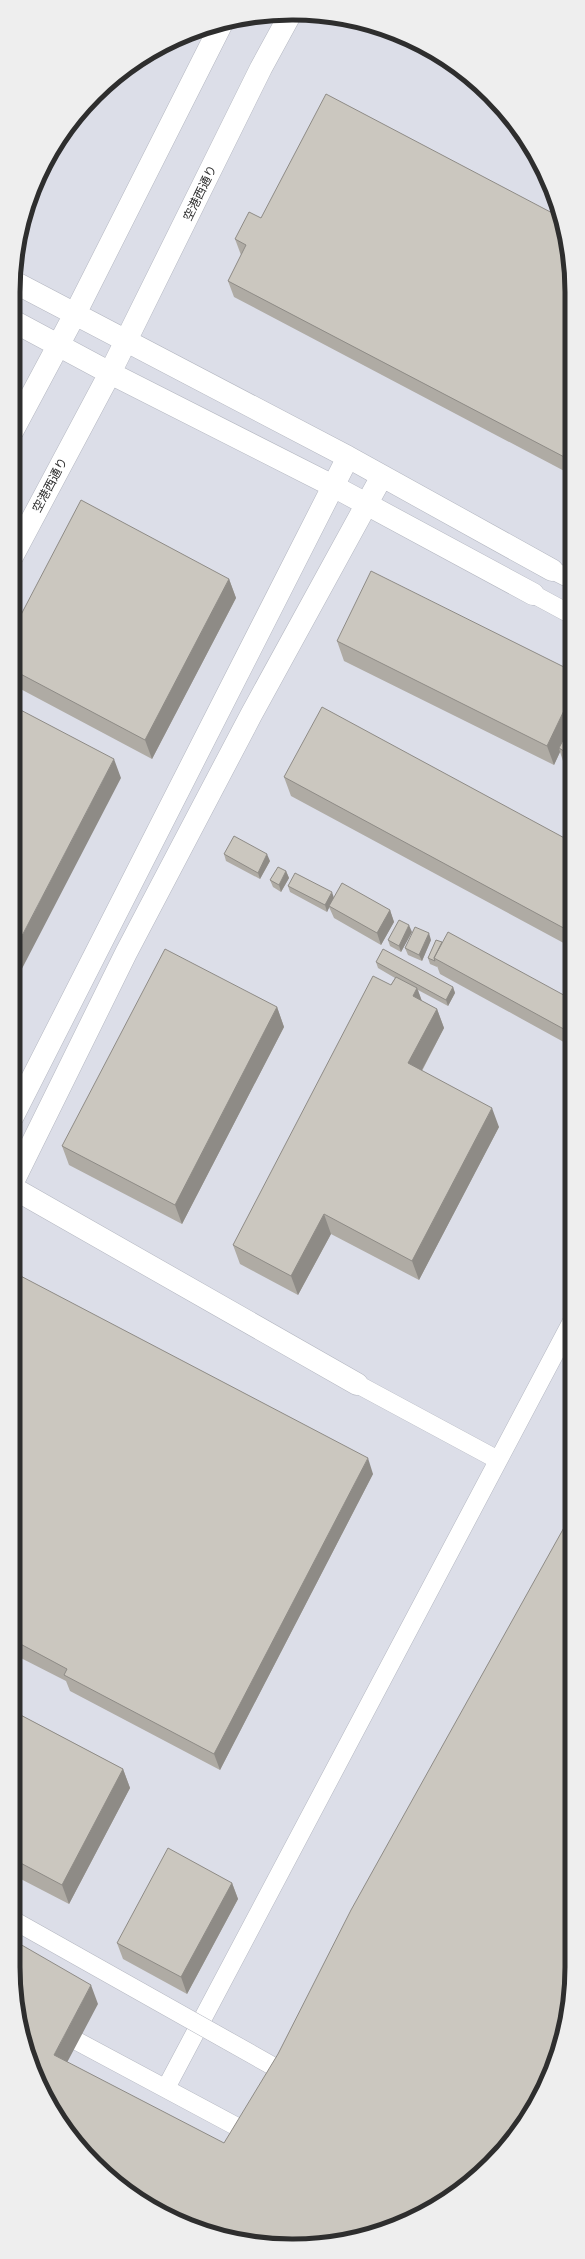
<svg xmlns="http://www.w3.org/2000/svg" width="585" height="2259" font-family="Commissioner,'Noto Sans JP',sans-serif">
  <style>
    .airport { fill: #dcdee8 }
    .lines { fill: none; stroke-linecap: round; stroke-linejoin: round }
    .service-casing { stroke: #b4b7c1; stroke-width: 19 }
    .tertiary-casing { stroke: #b4b7c1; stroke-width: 23 }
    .service { stroke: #fff; stroke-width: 18 }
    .tertiary { stroke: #fff; stroke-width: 22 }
    .service-bridge-casing { stroke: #b4b7c1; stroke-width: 19; stroke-linecap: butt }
    .service-bridge { stroke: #fff; stroke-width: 18 }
    .wall { fill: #afaba4 }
    .shaded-wall { fill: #8e8b86 }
    .building { fill: #cbc7bf; stroke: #8e8b86 }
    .labels { text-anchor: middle; stroke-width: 3.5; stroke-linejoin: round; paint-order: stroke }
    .street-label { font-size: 12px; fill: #2e2e2e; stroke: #fff }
    .rim { fill: none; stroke: #2e2e2e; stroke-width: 5 }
  </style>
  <rect width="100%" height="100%" fill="#efe9e1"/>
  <!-- airport -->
  <path class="airport" d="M 292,13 L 347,18 L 432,50 L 502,108 L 543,169 L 570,256 L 572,1966 L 567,2021 L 123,2188 L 13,1967 L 13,293 L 18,238 L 34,186 L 60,137 L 95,95 L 137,60 L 185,34 L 238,18 Z"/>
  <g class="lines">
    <defs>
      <path id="service" d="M 552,570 L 570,579
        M 533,594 L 570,614
        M 357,1384 L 498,1460
        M 17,2009 L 256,2137
        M 166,2088 L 571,1323"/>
      <path id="tertiary" d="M 14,282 L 348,457 L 552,570
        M 13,321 L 110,373 L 333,486 L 533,594
        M 13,430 L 75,314 L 222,23
        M 13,555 L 110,373 L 261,68 L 291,13
        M 13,1116 L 348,457
        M 13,1182 L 126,953 L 251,715 L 382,476
        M 13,1188 L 357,1384"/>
    </defs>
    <!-- service casing -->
    <use href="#service" class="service-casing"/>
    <!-- tertiary casing -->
    <use href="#tertiary" class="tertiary-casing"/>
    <!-- service -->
    <use href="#service" class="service"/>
    <!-- tertiary -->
    <use href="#tertiary" class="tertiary"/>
    <defs>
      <path id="service-bridge" d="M 13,1920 L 285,2073"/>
    </defs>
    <!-- service-bridge casing -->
    <use href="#service-bridge" class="service-bridge-casing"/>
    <!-- service-bridge -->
    <use href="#service-bridge" class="service-bridge"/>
  </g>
  <!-- wall -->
  <path class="wall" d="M 261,218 L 570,256 L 570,474 L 234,297 L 228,281 L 241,255 L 235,239 Z
    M 229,579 L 236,598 L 152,759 L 13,685 L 13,630 Z
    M 337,641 L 570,670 L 570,768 L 564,764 L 560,752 L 554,765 L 344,661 Z
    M 284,777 L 570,841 L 571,947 L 291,796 Z
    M 224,854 L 270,861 L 260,879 L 226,861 Z
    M 286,871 L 289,878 L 281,892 L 273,887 L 270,880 Z
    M 288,886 L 334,898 L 390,910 L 394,922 L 381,945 L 334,918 L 329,907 L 327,912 L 290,892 Z
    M 412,932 L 401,952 L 390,946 L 388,940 Z
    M 431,940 L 422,961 L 408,955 L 405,948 Z
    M 436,940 L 571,999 L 571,1046 L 440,974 L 437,966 L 437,967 L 430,964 L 428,958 Z
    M 376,962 L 453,987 L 455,993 L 448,1006 L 418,990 L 422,1001 L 437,1009 L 444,1028 L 422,1071 L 499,1127 L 419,1280 L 331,1234 L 298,1295 L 240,1264 L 233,1245 L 395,978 L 378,968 Z
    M 277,1007 L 284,1027 L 182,1224 L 69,1165 L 62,1146 Z
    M 13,1272 L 373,1474 L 220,1770 L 70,1691 L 66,1681 L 13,1654 Z
    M 13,1711 L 123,1769 L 130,1788 L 69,1904 L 13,1875 Z
    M 232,1883 L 238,1899 L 187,1994 L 123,1959 L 117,1943 Z"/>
  <!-- shaded-wall -->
  <path class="shaded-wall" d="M 229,579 L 236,598 L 152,759 L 145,740 Z
    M 570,698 L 570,732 L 559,748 L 560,752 L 554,765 L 547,746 Z
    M 114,759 L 121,778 L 13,986 L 13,953 Z
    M 267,854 L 270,861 L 260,879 L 258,873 Z
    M 286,871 L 289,878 L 281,892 L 279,885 Z
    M 332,892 L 334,898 L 327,912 L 325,905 Z
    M 390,910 L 394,922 L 381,945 L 377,933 Z
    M 409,925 L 412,932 L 401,952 L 399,946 Z
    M 429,933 L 431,940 L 422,961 L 419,955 Z
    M 453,987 L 455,993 L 448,1006 L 446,1000 Z
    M 417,988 L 424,1007 L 413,996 Z
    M 277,1007 L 284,1027 L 182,1224 L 175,1205 Z
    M 437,1009 L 444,1028 L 415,1083 L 408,1063 Z
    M 492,1108 L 499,1127 L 419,1280 L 412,1261 Z
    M 324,1214 L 331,1234 L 298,1295 L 291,1276 Z
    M 368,1458 L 373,1474 L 220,1770 L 214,1754 Z
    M 123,1769 L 130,1788 L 69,1904 L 62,1885 Z
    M 232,1883 L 238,1899 L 187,1994 L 181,1977 Z
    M 91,1985 L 98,2004 L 61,2074 L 54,2055 Z"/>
  <!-- building -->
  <path class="building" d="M 326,94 L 558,216 L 570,256 L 570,460 L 228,281 L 246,245 L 235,239 L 249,212 L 261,218 Z
    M 81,500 L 229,579 L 145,740 L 13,670 L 13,630 Z
    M 371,571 L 570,670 L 570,698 L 547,746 L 337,641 Z
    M 13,706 L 114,759 L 13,953 Z
    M 322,707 L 570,841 L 571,932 L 284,777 Z
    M 570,727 L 570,755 L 559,748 Z
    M 234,836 L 267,854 L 258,873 L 224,854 Z
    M 278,867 L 286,871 L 279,885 L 270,880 Z
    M 295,873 L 332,892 L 325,905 L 288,886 Z
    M 342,883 L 390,910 L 377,933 L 329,906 Z
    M 399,920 L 409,925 L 399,946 L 388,940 Z
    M 415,927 L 429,933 L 419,955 L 405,948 Z
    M 448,932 L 571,999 L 571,1033 L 434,958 Z
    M 436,940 L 442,942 L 434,958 L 435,961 L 428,958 Z
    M 165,949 L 277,1007 L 175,1205 L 62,1146 Z
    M 383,949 L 453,987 L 446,1000 L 376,962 Z
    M 373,976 L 391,985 L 396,977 L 417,988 L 413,996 L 437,1009 L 408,1063 L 492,1108 L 412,1261 L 324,1214 L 291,1276 L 233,1245 Z
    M 13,1272 L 368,1458 L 214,1754 L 64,1675 L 67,1669 L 13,1640 Z
    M 571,1515 L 572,1966 L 567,2021 L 551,2073 L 525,2122 L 462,2188 L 416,2217 L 365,2236 L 274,2245 L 220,2236 L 169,2217 L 123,2188 L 83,2151 L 34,2073 L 18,2021 L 13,1966 L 13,1940 L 91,1985 L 54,2055 L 224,2143 L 278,2054 L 351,1910 Z
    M 13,1711 L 123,1769 L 62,1885 L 13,1859 Z
    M 168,1848 L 232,1883 L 181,1977 L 117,1943 Z"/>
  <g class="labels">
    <!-- street labels -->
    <g class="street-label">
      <text transform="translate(200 193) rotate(-64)" y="4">空港西通り</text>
      <text transform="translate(50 485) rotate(-62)" y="4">空港西通り</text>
    </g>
  </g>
  <!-- crop -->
  <path d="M0 0H585V2259H0ZM292 20H293A272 272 0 0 1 565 292V1967A272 272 0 0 1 293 2239H292A272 272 0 0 1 20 1967V292A272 272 0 0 1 292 20Z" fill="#eee" fill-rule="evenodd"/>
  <path class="rim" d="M292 20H293A272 272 0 0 1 565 292V1967A272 272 0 0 1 293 2239H292A272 272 0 0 1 20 1967V292A272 272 0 0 1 292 20Z"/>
</svg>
